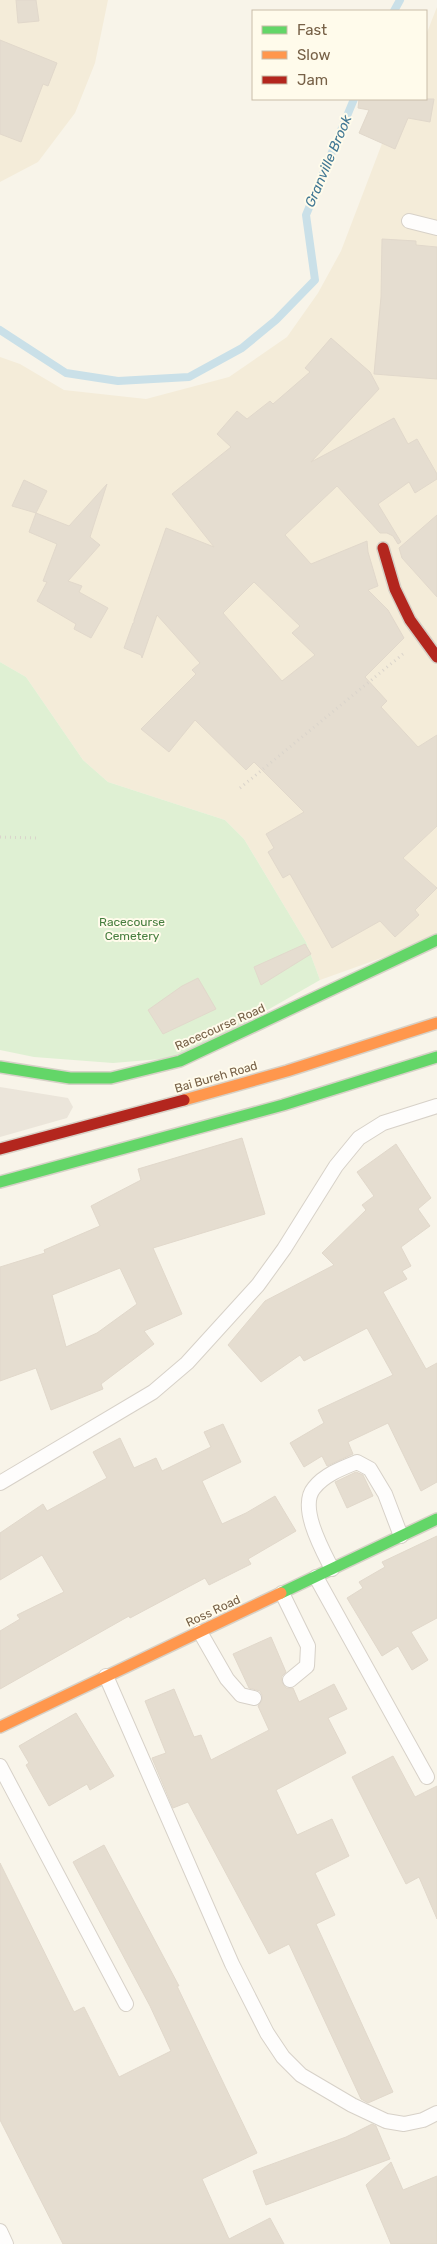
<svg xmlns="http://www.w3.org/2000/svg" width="437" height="2244" font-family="Rubik,sans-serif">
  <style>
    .residential { fill: #f4ecd9 }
    .industrial { fill: #ebe5da }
    .green { fill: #dff0d3 }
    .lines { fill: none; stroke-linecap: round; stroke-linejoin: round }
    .stream { stroke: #cae0e8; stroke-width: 8 }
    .building { fill: #e5ddd0; stroke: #e1d8cb; fill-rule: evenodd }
    .lane-casing { stroke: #d7d1c8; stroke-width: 16 }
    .fast-casing { stroke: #d7d1c7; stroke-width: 14 }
    .slow-casing { stroke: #d7d1c7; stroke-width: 14 }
    .jam-casing { stroke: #d7d1c7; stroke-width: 14 }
    .path { stroke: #dad4cb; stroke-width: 3; stroke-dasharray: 1 4; stroke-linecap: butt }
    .lane { stroke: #fefdfc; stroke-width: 14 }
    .fast { stroke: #63d668; stroke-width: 11 }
    .slow { stroke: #ff974d; stroke-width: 11 }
    .jam { stroke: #b3261e; stroke-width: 11 }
    .labels { text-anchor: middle; stroke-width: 4; stroke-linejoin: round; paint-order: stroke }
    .park-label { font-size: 12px; fill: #467e3f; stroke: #fffbeb }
    .street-label { font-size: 12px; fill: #776147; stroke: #fffbeb }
    .water-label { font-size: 14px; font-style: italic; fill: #427894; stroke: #fffbeb }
  </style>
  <rect width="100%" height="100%" fill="#f8f4e9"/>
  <!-- residential -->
  <path class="residential" d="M 0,0 L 108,0 L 95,63 L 75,113 L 38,162 L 0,182 Z
    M 437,7 L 437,938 L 320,980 L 306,942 L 244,839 L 225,820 L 108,782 L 83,760 L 26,677 L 0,662 L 0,357 L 20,364 L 64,390 L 146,399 L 229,377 L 287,337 L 318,293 L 341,251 L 399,99 L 426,99 L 426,35 Z"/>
  <!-- industrial -->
  <path class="industrial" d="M 0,1087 L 68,1098 L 73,1107 L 67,1118 L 0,1137 Z"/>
  <!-- green -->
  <path class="green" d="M 0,662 L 26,677 L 83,760 L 108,782 L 225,820 L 244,839 L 306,942 L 320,980 L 185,1057 L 113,1063 L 34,1057 L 0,1050 Z"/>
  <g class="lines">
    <!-- stream -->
    <path class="stream" d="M 394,11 L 400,0
      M 0,330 L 66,373 L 118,381 L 189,377 L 242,348 L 276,320 L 315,280 L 306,215 L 354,99"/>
  </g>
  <!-- building -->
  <path class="building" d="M 16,0 L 36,0 L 39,21 L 18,23 Z
    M 0,40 L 57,63 L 48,86 L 43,84 L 21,142 L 0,134 Z
    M 359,99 L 434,99 L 430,122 L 408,118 L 395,149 L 359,133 L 369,110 L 358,108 Z
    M 382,239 L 416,241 L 416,245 L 437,247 L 437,379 L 374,374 L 381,297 Z
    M 331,338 L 370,372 L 379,389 L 311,462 L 394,418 L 408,444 L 417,439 L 437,474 L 437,479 L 415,493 L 409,482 L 378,504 L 401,542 L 398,544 L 393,536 L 387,533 L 380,533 L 337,486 L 285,535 L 311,564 L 367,541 L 368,552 L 378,586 L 368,590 L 388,610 L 404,638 L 365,677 L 387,701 L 381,707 L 418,747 L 437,735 L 437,826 L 403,858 L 437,888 L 415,910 L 419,915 L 395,937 L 380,921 L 332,948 L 290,874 L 283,878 L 268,852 L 274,848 L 266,834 L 304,812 L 254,762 L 246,770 L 195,720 L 169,752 L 141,729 L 196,674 L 192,670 L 200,663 L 157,615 L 142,658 L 141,655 L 124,648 L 133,623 L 134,623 L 134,620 L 166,528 L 214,547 L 172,494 L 231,447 L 217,434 L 237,411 L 247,419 L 270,401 L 273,404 L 310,372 L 305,368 ZM 254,582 L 300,626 L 292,633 L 315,655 L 282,681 L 223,613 Z
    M 24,480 L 47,491 L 36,513 L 12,506 Z
    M 107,484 L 90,537 L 100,545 L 68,581 L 82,586 L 79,592 L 108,608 L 91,638 L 74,629 L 76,624 L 37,601 L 47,582 L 43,581 L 57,544 L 29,532 L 36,513 L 69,526 Z
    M 437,515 L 437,597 L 402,558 L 399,548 Z
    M 305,944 L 311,954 L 261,985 L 254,967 Z
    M 198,978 L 216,1009 L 163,1034 L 148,1010 L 182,986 Z
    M 242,1138 L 265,1214 L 153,1248 L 182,1314 L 144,1331 L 154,1344 L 101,1384 L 103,1389 L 51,1410 L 36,1368 L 0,1381 L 0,1267 L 45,1253 L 44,1250 L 100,1226 L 91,1206 L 141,1180 L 138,1169 ZM 120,1268 L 137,1304 L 97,1333 L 66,1347 L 52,1295 Z
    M 396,1144 L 431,1198 L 418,1209 L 430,1226 L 401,1247 L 411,1266 L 402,1271 L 407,1279 L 383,1292 L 426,1369 L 437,1363 L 437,1482 L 421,1491 L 388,1423 L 348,1442 L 353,1454 L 327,1466 L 322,1456 L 304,1467 L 290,1443 L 324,1423 L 318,1410 L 393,1375 L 367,1328 L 304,1361 L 300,1355 L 261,1382 L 228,1345 L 265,1301 L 334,1265 L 322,1253 L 366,1210 L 362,1205 L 374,1196 L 357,1172 Z
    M 223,1424 L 241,1462 L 202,1481 L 222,1524 L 246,1513 L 275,1496 L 296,1531 L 248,1559 L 251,1564 L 209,1585 L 205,1578 L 130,1618 L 129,1616 L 0,1689 L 0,1631 L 20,1619 L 17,1615 L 64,1592 L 42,1555 L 0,1580 L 0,1533 L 43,1504 L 47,1511 L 107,1478 L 93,1452 L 120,1438 L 134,1468 L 156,1458 L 162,1471 L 211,1447 L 204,1432 Z
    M 356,1472 L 363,1475 L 373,1496 L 347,1508 L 335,1482 Z
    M 437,1536 L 437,1618 L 411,1632 L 428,1660 L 412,1670 L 398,1646 L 382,1656 L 347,1598 L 363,1588 L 359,1582 L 385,1567 L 382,1562 Z
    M 271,1637 L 286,1672 L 282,1676 L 282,1682 L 286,1688 L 293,1688 L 299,1702 L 334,1684 L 347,1709 L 328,1718 L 346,1753 L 276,1790 L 297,1835 L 332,1819 L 349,1856 L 315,1873 L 335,1915 L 316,1924 L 393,2092 L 368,2103 L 361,2099 L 289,1944 L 269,1954 L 188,1802 L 173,1808 L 152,1758 L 166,1753 L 145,1701 L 174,1689 L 194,1737 L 201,1735 L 211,1760 L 269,1730 L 258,1706 L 262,1700 L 262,1695 L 260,1691 L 249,1688 L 233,1654 Z
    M 76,1713 L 114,1776 L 90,1790 L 87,1784 L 49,1806 L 26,1765 L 29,1763 L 19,1746 Z
    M 393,1756 L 415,1797 L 437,1786 L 437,1919 L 419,1877 L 406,1884 L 352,1777 Z
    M 104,1845 L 179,1986 L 177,1986 L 257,2153 L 202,2179 L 229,2239 L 270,2218 L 284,2244 L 63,2244 L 0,2120 L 0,1863 L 74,2012 L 84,2007 L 119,2077 L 171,2051 L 150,2006 L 73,1862 Z
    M 372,2124 L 376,2126 L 390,2159 L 266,2205 L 253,2171 L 346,2137 Z
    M 391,2162 L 403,2190 L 437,2176 L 437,2244 L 391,2244 L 366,2185 Z"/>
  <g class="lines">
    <defs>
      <path id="lane" d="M 409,221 L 437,228
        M 0,1483 L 153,1392 L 187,1363 L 258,1285 L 284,1249 L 336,1166 L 359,1138 L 383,1123 L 437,1106
        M 332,1569 C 323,1551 298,1507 314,1488 C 324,1475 342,1468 357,1462 L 370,1469 L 385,1494 L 401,1536
        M 316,1577 L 427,1777
        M 282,1593 L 308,1646 L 307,1666 L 290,1680
        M 200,1632 L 227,1679 L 241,1695 L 254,1698
        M 106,1676 L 232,1964 L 267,2033 L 283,2057 L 301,2075 L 352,2105 L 386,2121 L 404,2124 L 423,2120 L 437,2113
        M 0,1766 L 126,2004
        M 0,2231 L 6,2244"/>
      <path id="fast" d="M 0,1067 L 70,1078 L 111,1078 L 180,1061 L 437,940
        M 0,1182 L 283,1105 L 437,1057
        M 281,1593 L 437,1519"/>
      <path id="slow" d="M 184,1100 L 287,1071 L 437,1023
        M 0,1727 L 281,1593"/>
      <path id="jam" d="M 383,548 L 395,589 L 410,620 L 437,657
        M 0,1149 L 184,1100"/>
    </defs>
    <!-- lane casing -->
    <use href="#lane" class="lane-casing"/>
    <!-- fast casing -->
    <use href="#fast" class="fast-casing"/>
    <!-- slow casing -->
    <use href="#slow" class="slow-casing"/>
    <!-- jam casing -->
    <use href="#jam" class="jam-casing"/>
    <!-- path -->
    <path class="path" d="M 240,788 L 403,654
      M 0,837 L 37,838"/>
    <!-- lane -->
    <use href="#lane" class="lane"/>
    <!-- fast -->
    <use href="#fast" class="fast"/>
    <!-- slow -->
    <use href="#slow" class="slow"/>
    <!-- jam -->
    <use href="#jam" class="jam"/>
  </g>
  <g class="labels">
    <!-- park labels -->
    <g class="park-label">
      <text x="132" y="926">Racecourse<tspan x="132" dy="14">Cemetery</tspan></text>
    </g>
    <!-- street labels -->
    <g class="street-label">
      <text transform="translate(220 1027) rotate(-24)" y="4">Racecourse Road</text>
      <text transform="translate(216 1077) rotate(-16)" y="4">Bai Bureh Road</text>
      <text transform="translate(213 1611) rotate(-25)" y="4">Ross Road</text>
    </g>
    <!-- water labels -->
    <g class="water-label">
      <text transform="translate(328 161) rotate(-67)" y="5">Granville Brook</text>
    </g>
  </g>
  <!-- legend -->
  <rect x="252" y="10" width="175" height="90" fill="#fffbeb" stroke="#c9bda9"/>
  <rect x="262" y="26" width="25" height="8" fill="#63d668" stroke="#c9bda9"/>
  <text x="297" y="35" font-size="15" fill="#776147">Fast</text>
  <rect x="262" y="51" width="25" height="8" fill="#ff974d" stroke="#c9bda9"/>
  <text x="297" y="60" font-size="15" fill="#776147">Slow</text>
  <rect x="262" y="76" width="25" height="8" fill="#b3261e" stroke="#c9bda9"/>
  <text x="297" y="85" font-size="15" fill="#776147">Jam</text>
</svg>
